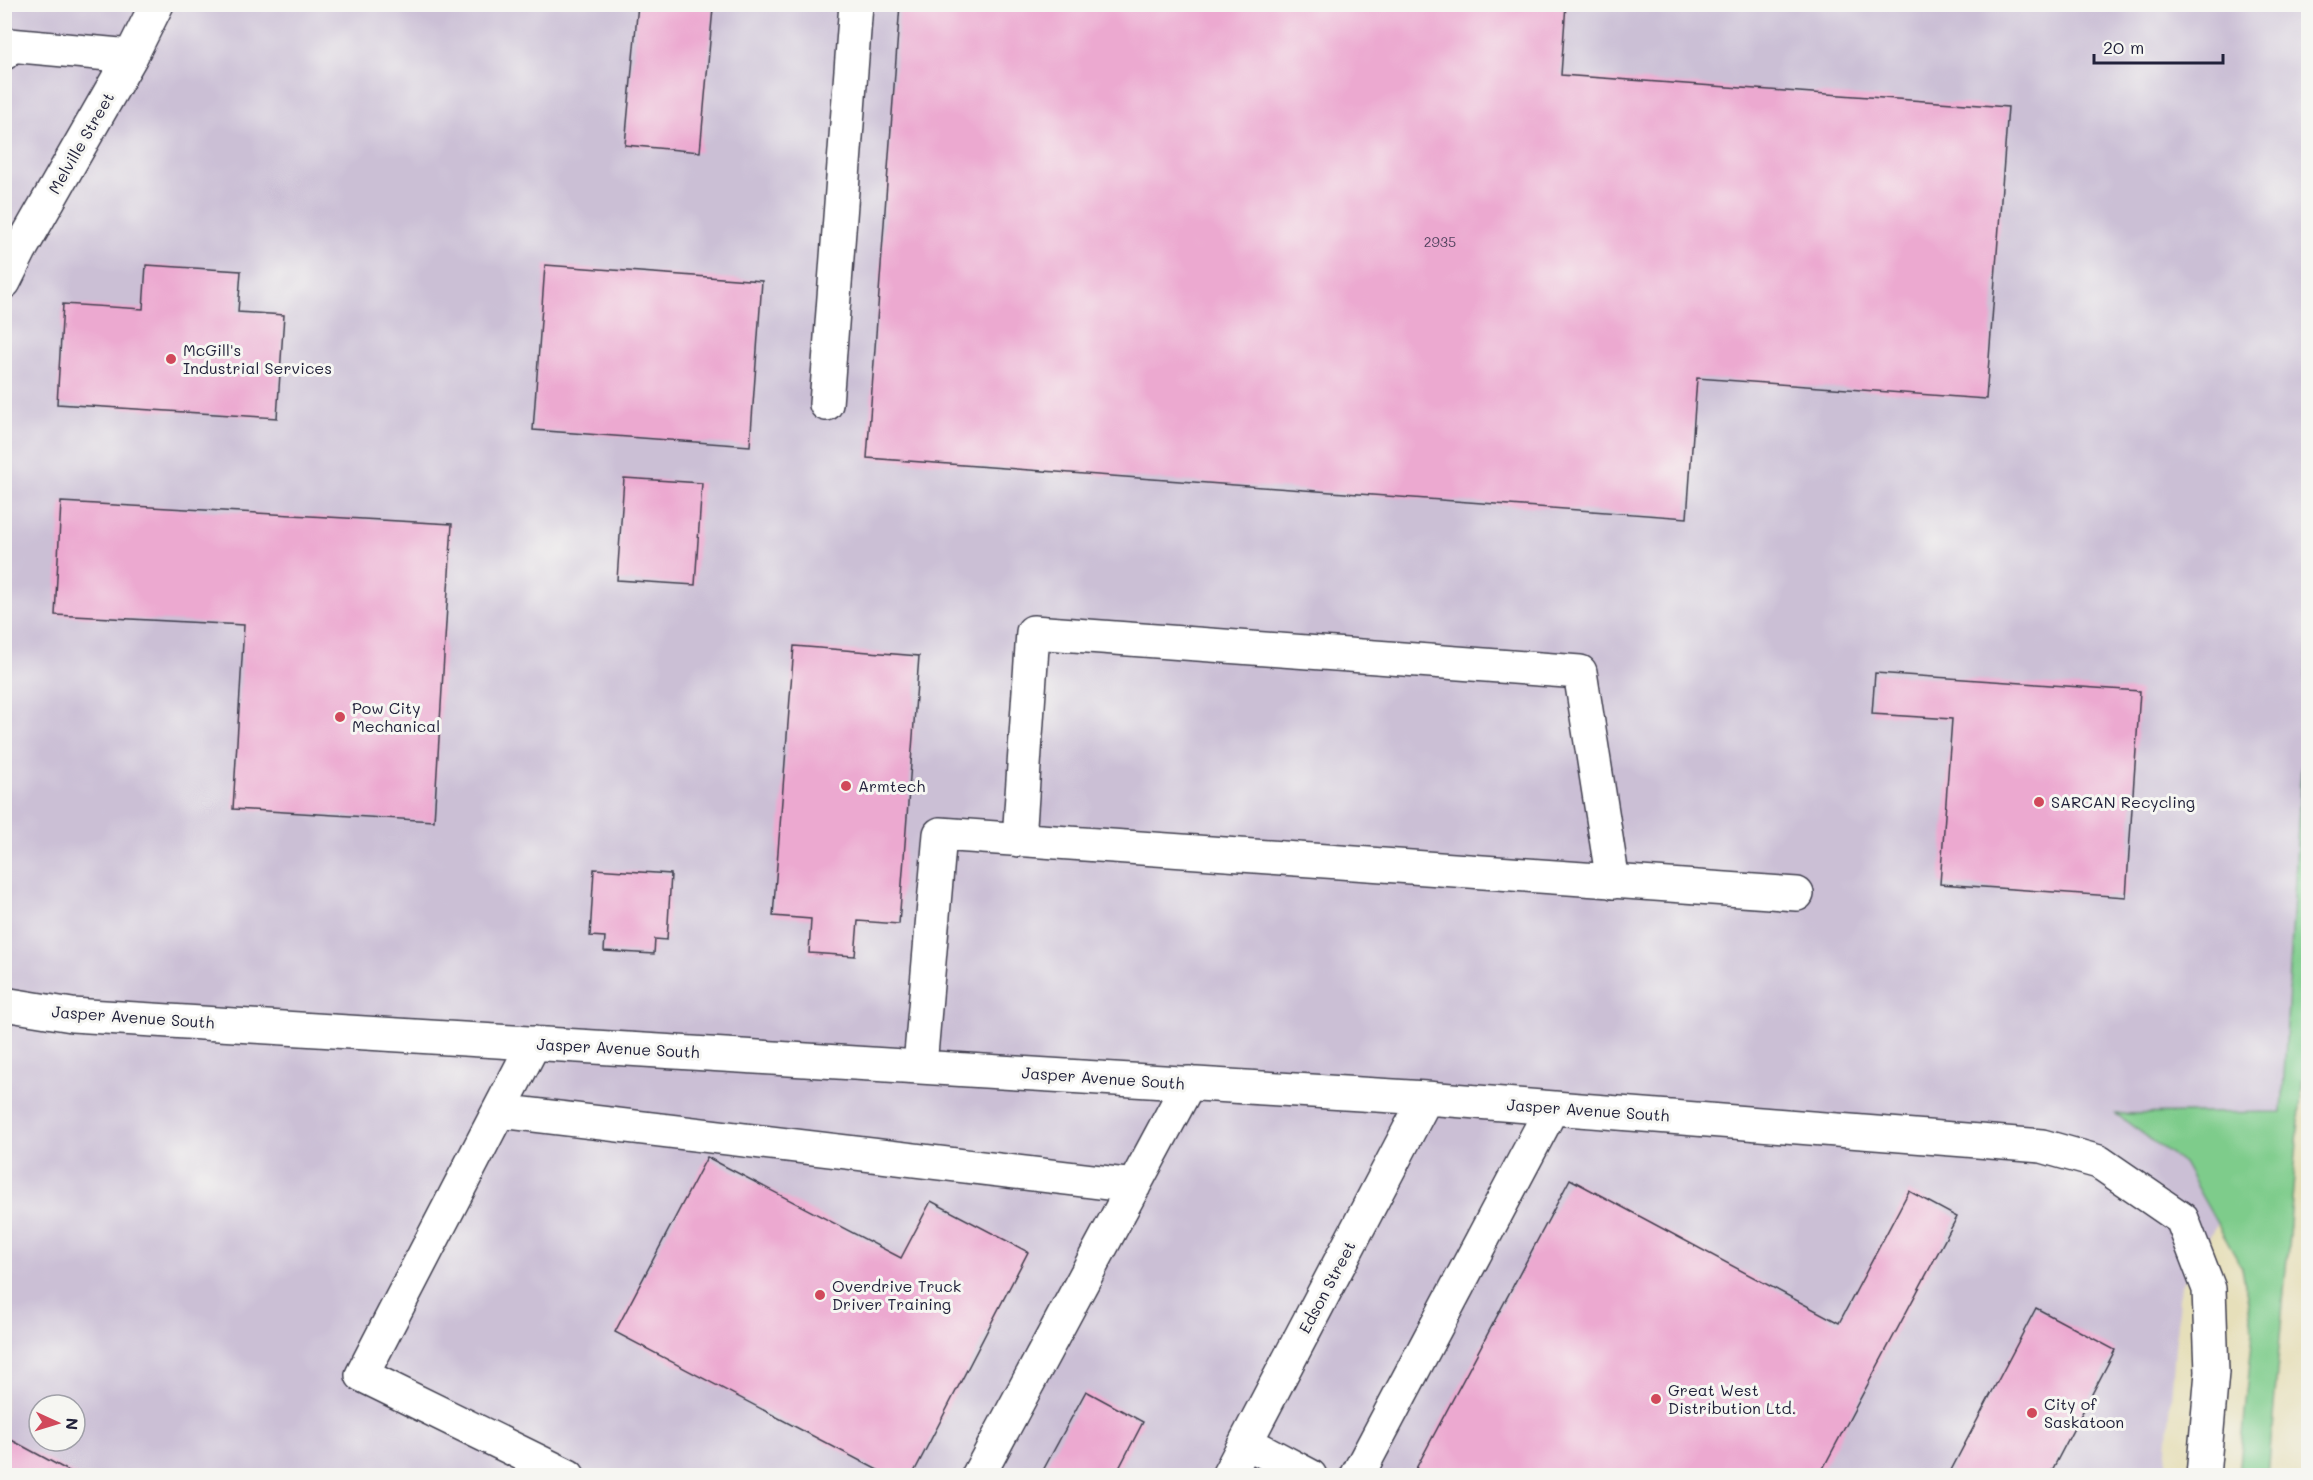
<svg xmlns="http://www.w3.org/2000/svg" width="2313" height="1480" font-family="Mali,sans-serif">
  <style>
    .industrial { fill: #cbbfd5; fill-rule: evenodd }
    .green { fill: #7ecc8b; stroke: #507763; stroke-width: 1.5 }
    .building { fill: #eca9d0 }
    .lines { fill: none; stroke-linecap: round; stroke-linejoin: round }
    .minor-casing { stroke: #3f3e4e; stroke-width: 36 }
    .minor { stroke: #fff; stroke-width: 33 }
    .poi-dot { fill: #d1495b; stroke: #f6f6f2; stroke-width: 2 }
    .labels { text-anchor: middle; stroke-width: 6; stroke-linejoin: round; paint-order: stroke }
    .number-label { font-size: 14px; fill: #544460 }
    .street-label { font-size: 16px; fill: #22223b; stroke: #f6f6f2 }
    .poi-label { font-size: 16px; fill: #22223b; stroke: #f6f6f2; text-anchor: start }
  </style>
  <rect width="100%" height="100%" fill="#f6f6f2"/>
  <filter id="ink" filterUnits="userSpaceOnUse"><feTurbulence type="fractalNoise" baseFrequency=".0167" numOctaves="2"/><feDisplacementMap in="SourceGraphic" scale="12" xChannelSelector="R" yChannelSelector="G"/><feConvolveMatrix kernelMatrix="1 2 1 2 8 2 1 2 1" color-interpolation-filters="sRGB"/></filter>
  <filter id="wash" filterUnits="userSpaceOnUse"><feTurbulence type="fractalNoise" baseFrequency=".008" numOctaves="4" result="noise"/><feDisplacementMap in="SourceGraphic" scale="24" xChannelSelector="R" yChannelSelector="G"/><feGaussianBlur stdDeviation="1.35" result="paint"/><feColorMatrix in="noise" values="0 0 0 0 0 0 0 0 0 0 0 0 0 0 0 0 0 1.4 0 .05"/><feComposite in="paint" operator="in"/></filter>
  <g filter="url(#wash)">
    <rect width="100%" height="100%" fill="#e6dfba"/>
    <!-- industrial -->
    <path class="industrial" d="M 5,5 L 2308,5 L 2308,646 L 2282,1113 L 2180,1286 L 2165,1475 L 5,1476 ZM 39,1405 L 75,1405 L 75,1441 L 39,1441 Z"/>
    <!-- green -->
    <path class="green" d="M 2308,646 L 2308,1017 L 2268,1475 L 2239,1475 L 2253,1331 L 2242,1268 L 2183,1163 L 2116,1114 L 2282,1112 Z"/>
    <g id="blocks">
      <!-- building -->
      <path class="building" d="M 638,4 L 674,4 L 713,8 L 700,152 L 625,145 Z
        M 900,4 L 1566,4 L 1561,75 L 2008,107 L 1986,399 L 1697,378 L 1687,518 L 867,458 Z
        M 146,265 L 241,271 L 238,312 L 284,315 L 277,418 L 57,404 L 63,304 L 143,309 Z
        M 545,265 L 762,281 L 750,446 L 533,430 Z
        M 624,478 L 702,483 L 695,585 L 617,580 Z
        M 61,502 L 452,524 L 434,821 L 233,809 L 244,625 L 55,615 Z
        M 794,646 L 919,656 L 899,924 L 858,921 L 855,956 L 809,953 L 811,919 L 773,916 Z
        M 1875,673 L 2140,691 L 2126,897 L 1940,884 L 1952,719 L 1872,714 Z
        M 594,869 L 671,874 L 667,940 L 655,939 L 654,954 L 604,951 L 605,937 L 590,936 Z
        M 707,1157 L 901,1258 L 931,1201 L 1028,1252 L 912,1476 L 889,1476 L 615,1332 Z
        M 1570,1179 L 1839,1323 L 1909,1191 L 1957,1217 L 1819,1476 L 1412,1476 Z
        M 2036,1308 L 2115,1350 L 2049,1476 L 1948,1476 Z
        M 1086,1391 L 1143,1422 L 1115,1476 L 1040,1476 Z
        M 4,1436 L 78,1476 L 4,1476 Z"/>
    </g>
  </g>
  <g filter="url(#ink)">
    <use href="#blocks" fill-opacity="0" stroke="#3f3e4e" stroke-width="1.5"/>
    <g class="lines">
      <defs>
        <path id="minor" d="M 4,53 L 9,45 L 131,56
          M 4,282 L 20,250 L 131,56 L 157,4
          M 826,404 L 856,4
          M 1019,840 L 1033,632 L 1580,672 L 1613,882
          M 4,1004 L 72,1015 L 1426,1098 L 2042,1146 L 2099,1162 L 2182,1219 L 2209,1289 L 2212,1372 L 2203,1476
          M 534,1043 L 362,1375 L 568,1476
          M 920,1066 L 940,834 L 1797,894
          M 499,1111 L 1134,1186
          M 1246,1442 L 1310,1476
          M 978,1476 L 1189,1083
          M 1228,1476 L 1426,1098
          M 1357,1476 L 1552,1108"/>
      </defs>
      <!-- minor casing -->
      <use href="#minor" class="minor-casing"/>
      <!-- minor -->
      <use href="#minor" class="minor"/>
    </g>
  </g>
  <!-- markers -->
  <g class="poi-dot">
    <circle cx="171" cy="359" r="6"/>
    <circle cx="340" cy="717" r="6"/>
    <circle cx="846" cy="786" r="6"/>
    <circle cx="2039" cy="802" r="6"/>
    <circle cx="820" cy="1295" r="6"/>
    <circle cx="1656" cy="1399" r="6"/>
    <circle cx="2032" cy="1413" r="6"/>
  </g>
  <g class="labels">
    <!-- number labels -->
    <g class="number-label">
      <text x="1440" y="247">2935</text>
    </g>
    <!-- street labels -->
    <g class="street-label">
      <text transform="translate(81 143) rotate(-60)" y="6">Melville Street</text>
      <text transform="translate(133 1017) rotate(4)" y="6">Jasper Avenue South</text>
      <text transform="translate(618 1048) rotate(3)" y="6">Jasper Avenue South</text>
      <text transform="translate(1103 1078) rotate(4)" y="6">Jasper Avenue South</text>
      <text transform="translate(1588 1110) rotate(4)" y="6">Jasper Avenue South</text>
      <text transform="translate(1327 1287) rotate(-62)" y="6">Edson Street</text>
    </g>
    <!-- poi labels -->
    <g class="poi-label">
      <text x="183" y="356">McGill's<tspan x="183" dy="18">Industrial Services</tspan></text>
      <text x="352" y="714">Pow City<tspan x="352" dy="18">Mechanical</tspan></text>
      <text x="858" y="792">Armtech</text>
      <text x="2051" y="808">SARCAN Recycling</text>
      <text x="832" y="1292">Overdrive Truck<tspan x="832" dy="18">Driver Training</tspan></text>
      <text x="1668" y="1396">Great West<tspan x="1668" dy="18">Distribution Ltd.</tspan></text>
      <text x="2044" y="1410">City of<tspan x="2044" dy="18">Saskatoon</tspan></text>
    </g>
  </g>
  <!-- margin -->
  <rect width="2313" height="1480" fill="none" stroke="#f6f6f2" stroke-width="24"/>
  <!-- north arrow -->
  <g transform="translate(57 1423) rotate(94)"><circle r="28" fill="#f6f6f2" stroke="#a1a1a9" stroke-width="1.5"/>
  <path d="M0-4.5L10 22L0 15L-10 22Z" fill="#d1495b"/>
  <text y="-9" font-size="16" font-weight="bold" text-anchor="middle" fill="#22223b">N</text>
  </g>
  <!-- scale -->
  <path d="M2094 54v9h129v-9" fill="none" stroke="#22223b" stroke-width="3"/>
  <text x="2103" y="54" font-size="18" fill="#22223b" stroke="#f6f6f2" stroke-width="4.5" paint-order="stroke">20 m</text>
</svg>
